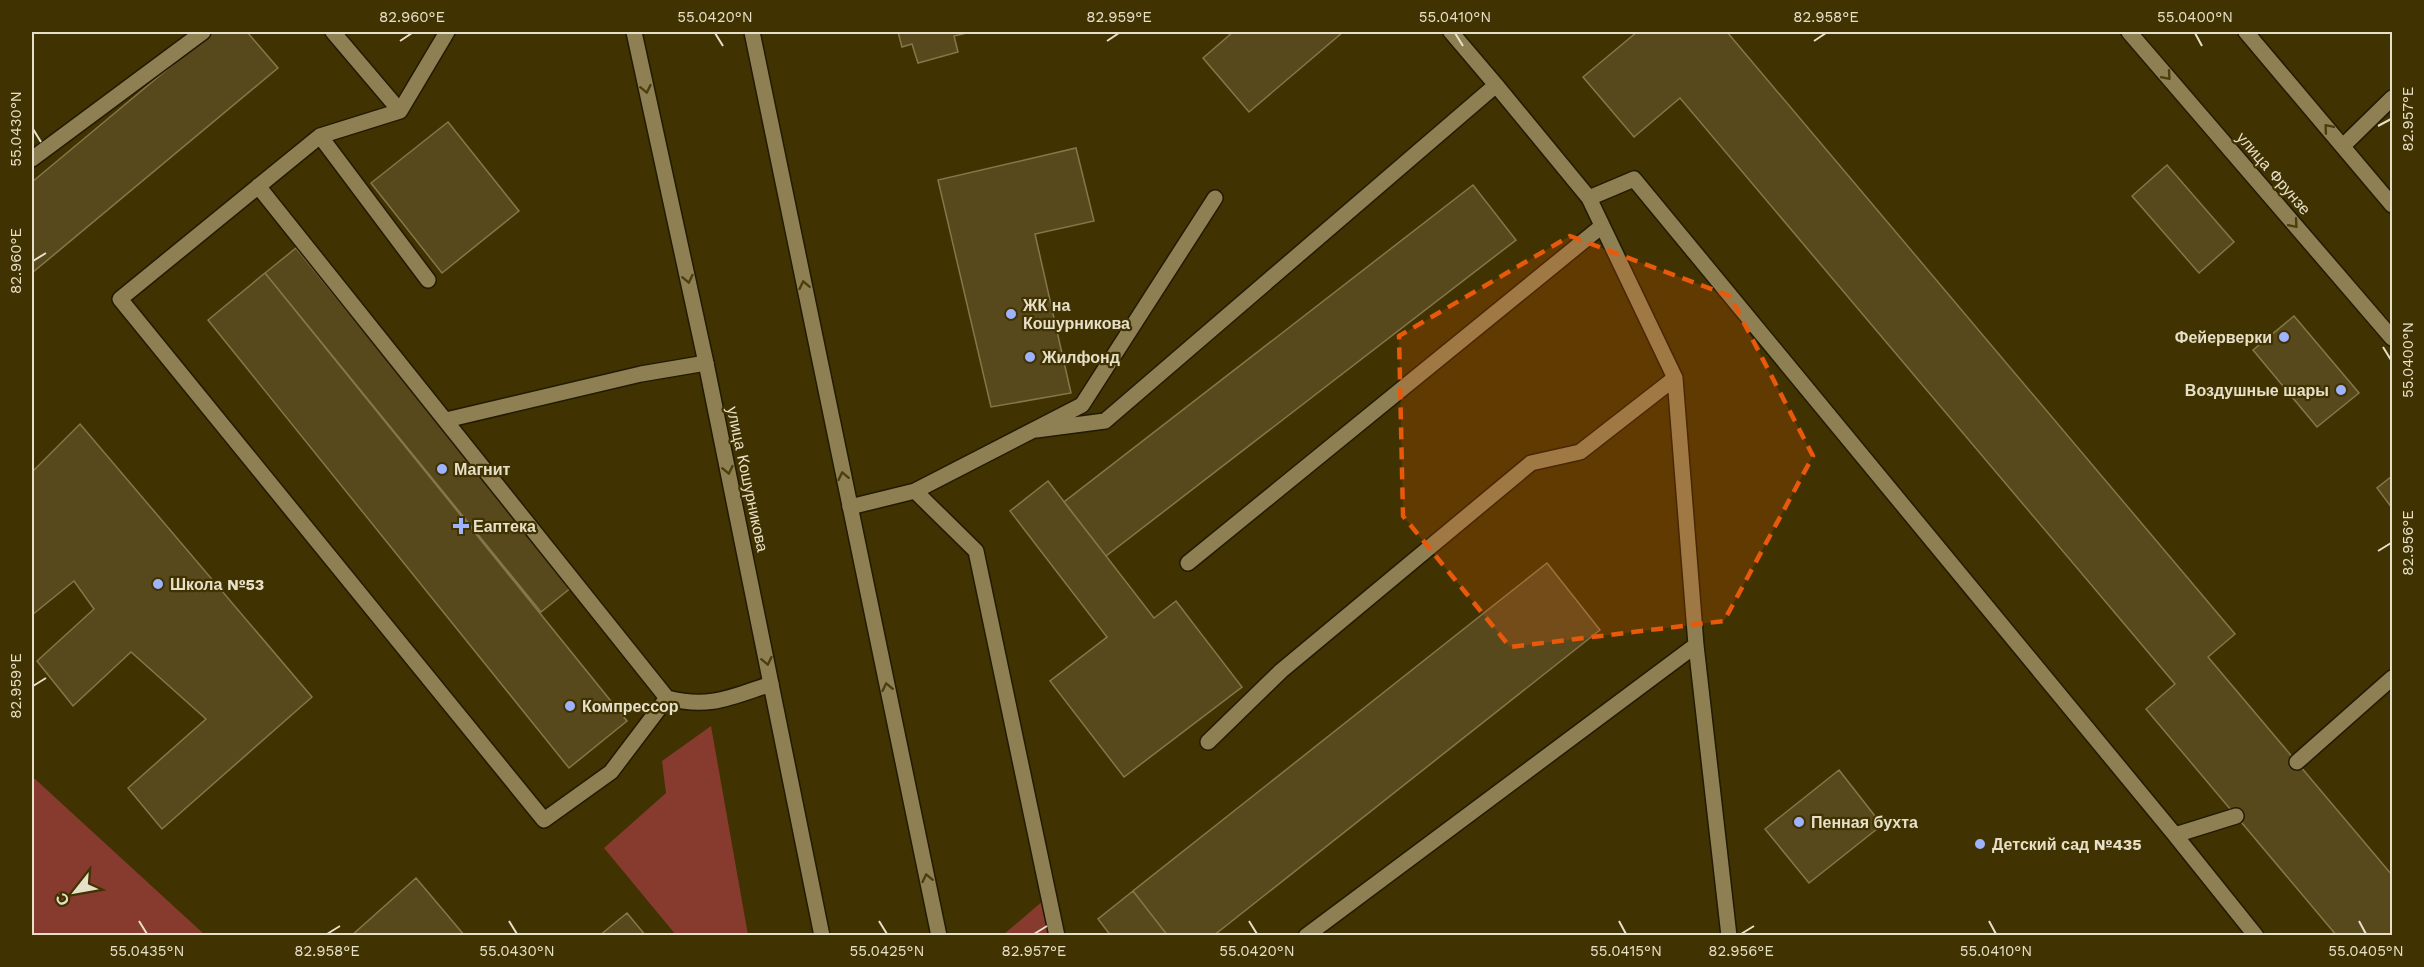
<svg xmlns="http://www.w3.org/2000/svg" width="2424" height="967" font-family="'Work Sans',sans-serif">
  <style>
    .green { fill: #873b2e }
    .building { fill: #58491d; stroke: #86774a; stroke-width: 1.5 }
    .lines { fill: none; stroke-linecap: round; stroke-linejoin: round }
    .lane-casing { stroke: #221b04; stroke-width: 18 }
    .secondary-casing { stroke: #221b04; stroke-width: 18 }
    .lane { stroke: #8f8053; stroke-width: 15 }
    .secondary { stroke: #8f8053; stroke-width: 15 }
    .oneway { stroke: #4c3e0d }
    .marked { fill: #e8590c; fill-opacity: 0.2; stroke: #e8590c; stroke-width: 4.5; stroke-dasharray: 12 8; stroke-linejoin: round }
    .ticks { fill: none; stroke: #e7e0c8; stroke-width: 2 }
    .poi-dot { fill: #9eb3fd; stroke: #403201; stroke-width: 2 }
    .labels { text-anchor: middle; stroke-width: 4.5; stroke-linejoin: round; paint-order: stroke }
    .street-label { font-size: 16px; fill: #e7e0c8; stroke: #403201 }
    .poi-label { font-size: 16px; font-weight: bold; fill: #e7e0c8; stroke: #403201; text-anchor: start }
    .neatline { fill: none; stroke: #e7e0c8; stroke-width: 2 }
    .ticks-label { font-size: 15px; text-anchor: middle; fill: #e7e0c8 }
  </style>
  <rect width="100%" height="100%" fill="#403201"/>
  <!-- green -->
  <path class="green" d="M 711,726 L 748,935 L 676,935 L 604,848 L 666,793 L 662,761 Z
    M 34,779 L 35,779 L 205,935 L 32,935 L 32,782 Z
    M 1044,900 L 1052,935 L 1003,935 Z"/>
  <!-- building -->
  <path class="building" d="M 212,32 L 247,32 L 278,68 L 32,273 L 32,182 Z
    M 898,32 L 971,32 L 954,36 L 958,52 L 918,63 L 912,44 L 902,47 Z
    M 1233,32 L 1343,32 L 1249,112 L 1203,58 Z
    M 1637,32 L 1727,32 L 2235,634 L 2208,657 L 2392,875 L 2392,936 L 2337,936 L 2146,709 L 2175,684 L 1680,98 L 1634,137 L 1583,77 Z
    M 448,122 L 519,211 L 442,273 L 371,183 Z
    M 1076,148 L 1094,221 L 1035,234 L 1071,393 L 991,407 L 938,180 Z
    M 2167,165 L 2234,242 L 2199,273 L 2132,196 Z
    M 1473,185 L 1516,240 L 1106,556 L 1064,502 Z
    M 296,248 L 572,587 L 541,612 L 265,273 Z
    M 265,273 L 627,721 L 569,768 L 208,320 Z
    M 2294,316 L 2359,393 L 2317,427 L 2253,350 Z
    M 80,424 L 312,697 L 162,829 L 128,788 L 206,719 L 131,652 L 73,706 L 37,661 L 94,609 L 74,581 L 32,615 L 32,472 Z
    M 2392,476 L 2392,508 L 2377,488 Z
    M 1048,481 L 1154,618 L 1176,601 L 1242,687 L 1124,777 L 1050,681 L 1107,637 L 1010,511 Z
    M 1547,563 L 1600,630 L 1213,936 L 1168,936 L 1133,891 Z
    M 1839,770 L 1882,825 L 1809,883 L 1765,829 Z
    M 416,878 L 465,936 L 351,936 Z
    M 1133,891 L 1168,936 L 1111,936 L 1098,919 Z
    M 627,913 L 646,936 L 599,936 Z"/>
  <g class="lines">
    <defs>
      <path id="lane" d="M 333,32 L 400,111
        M 447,32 L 400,111 L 320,136 L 120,299 L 544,820 L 611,772 L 667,698 C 710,709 731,697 771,684
        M 1451,32 L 1496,85
        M 320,136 L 428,280
        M 2343,146 L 2392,98
        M 32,159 L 203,32
        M 258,186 L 667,698
        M 1589,198 L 1634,179 L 2175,835
        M 446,420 L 641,374 L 706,363
        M 1036,430 L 1105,421 L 1496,85 L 1589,198 L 1675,378 L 1696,645 L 1729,936
        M 915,491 L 1082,405 L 1215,198
        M 850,507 L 915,491 L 976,551 L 1057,936
        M 1188,563 L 1602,226
        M 1208,742 L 1281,671 L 1531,463 L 1580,452 L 1675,378
        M 2297,762 L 2392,678
        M 2236,816 L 2175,835 L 2256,936
        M 1306,936 L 1696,645"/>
      <path id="secondary" d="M 634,32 L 706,363 L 822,936
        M 752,32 L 939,936
        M 2129,32 L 2392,338
        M 2246,32 L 2392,205"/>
    </defs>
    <!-- lane casing -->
    <use href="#lane" class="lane-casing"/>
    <!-- secondary casing -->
    <use href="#secondary" class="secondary-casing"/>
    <!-- lane -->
    <use href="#lane" class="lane"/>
    <!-- secondary -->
    <use href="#secondary" class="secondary"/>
  </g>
  <!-- one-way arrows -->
  <defs><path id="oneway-chevron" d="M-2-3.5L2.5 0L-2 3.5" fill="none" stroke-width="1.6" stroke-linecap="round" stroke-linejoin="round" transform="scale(1.5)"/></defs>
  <g class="oneway">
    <use href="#oneway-chevron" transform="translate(2167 76) rotate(49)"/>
    <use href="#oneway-chevron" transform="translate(646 89) rotate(78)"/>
    <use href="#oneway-chevron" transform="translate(2328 128) rotate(-130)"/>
    <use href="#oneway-chevron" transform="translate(2294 224) rotate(49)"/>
    <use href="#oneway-chevron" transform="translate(688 279) rotate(78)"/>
    <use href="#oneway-chevron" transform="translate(804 285) rotate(-102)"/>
    <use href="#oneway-chevron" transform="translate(728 470) rotate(78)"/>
    <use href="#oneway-chevron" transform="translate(843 476) rotate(-102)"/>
    <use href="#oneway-chevron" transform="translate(767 661) rotate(78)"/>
    <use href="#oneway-chevron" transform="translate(887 687) rotate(-102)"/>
    <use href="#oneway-chevron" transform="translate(927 878) rotate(-102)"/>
  </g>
  <!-- marked area -->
  <path class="marked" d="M 1570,236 L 1730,296 L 1813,456 L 1724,621 L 1510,647 L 1403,516 L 1399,336 Z"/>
  <!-- ticks -->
  <path class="ticks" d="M 715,33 L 723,46M 1455,33 L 1463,46M 2195,33 L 2202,46M 400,41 L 412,33M 1107,41 L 1119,33M 1814,41 L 1826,33M 2378,126 L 2391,119M 33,129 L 41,142M 33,261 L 46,253M 2383,347 L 2391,360M 2378,551 L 2391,543M 33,686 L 46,678M 139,921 L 147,934M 509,921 L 517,934M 879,921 L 887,934M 1249,921 L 1257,934M 1619,921 L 1626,934M 1989,921 L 1996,934M 2359,921 L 2366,934M 327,934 L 340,926M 1034,934 L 1047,926M 1741,934 L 1754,926"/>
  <!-- markers -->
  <g class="poi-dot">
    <circle cx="1011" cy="314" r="6"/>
    <circle cx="2284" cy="337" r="6"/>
    <circle cx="1030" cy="357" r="6"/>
    <circle cx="2341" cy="390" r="6"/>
    <circle cx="442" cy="469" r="6"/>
    <path d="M458 517h6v6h6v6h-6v6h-6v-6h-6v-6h6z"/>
    <circle cx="158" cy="584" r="6"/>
    <circle cx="570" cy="706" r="6"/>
    <circle cx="1799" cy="822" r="6"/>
    <circle cx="1980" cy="844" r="6"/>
  </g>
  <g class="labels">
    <!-- street labels -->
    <g class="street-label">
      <text transform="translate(2274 173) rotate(49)" y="6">улица Фрунзе</text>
      <text transform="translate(748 479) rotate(78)" y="6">улица Кошурникова</text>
    </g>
    <!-- poi labels -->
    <g class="poi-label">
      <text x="1023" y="311">ЖК на<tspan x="1023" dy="18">Кошурникова</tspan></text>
      <text x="2272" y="343" text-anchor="end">Фейерверки</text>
      <text x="1042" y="363">Жилфонд</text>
      <text x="2329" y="396" text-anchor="end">Воздушные шары</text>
      <text x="454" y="475">Магнит</text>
      <text x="473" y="532">Еаптека</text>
      <text x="170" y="590">Школа №53</text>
      <text x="582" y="712">Компрессор</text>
      <text x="1811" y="828">Пенная бухта</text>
      <text x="1992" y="850">Детский сад №435</text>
    </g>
  </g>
  <!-- border -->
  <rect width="2424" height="967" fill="none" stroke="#403201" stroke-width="66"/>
  <!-- north arrow -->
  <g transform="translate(75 892) rotate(239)" stroke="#403201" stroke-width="4.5" paint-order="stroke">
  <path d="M0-4.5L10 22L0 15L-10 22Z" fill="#e7e0c8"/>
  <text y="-9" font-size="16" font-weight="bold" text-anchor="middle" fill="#e7e0c8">С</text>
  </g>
  <rect x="33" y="33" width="2358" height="901" class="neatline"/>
  <g class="ticks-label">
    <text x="412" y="22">82.960°E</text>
    <text x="715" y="22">55.0420°N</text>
    <text x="1119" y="22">82.959°E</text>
    <text x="1455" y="22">55.0410°N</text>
    <text x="1826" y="22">82.958°E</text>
    <text x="2195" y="22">55.0400°N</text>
    <text transform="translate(2408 119) rotate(-90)" y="5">82.957°E</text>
    <text transform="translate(16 129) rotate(-90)" y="5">55.0430°N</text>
    <text transform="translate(16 261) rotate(-90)" y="5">82.960°E</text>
    <text transform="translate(2408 360) rotate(-90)" y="5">55.0400°N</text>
    <text transform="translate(2408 543) rotate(-90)" y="5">82.956°E</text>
    <text transform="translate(16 686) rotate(-90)" y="5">82.959°E</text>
    <text x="147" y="956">55.0435°N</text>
    <text x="327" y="956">82.958°E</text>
    <text x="517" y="956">55.0430°N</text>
    <text x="887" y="956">55.0425°N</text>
    <text x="1034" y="956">82.957°E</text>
    <text x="1257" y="956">55.0420°N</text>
    <text x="1626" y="956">55.0415°N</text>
    <text x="1741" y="956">82.956°E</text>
    <text x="1996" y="956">55.0410°N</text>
    <text x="2366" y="956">55.0405°N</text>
  </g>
</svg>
